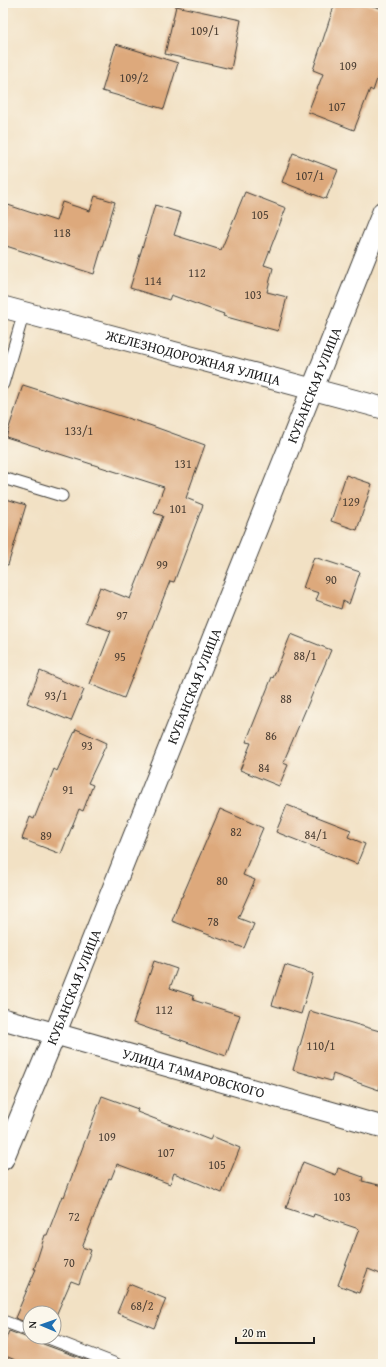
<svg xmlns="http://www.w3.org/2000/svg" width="386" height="1367" font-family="'Gentium Book Plus',serif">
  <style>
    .building { fill: #dda97c }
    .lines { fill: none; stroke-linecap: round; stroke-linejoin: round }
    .service-casing { stroke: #3c3a35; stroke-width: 13 }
    .minor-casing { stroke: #3c3a35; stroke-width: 23 }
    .service { stroke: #fff; stroke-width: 11 }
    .minor { stroke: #fff; stroke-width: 21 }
    .labels { text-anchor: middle; stroke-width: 3; stroke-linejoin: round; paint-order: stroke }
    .number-label { font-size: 12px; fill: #4c3f34 }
    .street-label { font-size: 14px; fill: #1c1c1c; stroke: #fbf7ec }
  </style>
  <rect width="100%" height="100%" fill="#fbf7ec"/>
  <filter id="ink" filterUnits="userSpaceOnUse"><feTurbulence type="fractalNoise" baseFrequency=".025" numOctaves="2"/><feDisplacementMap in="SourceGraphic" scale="8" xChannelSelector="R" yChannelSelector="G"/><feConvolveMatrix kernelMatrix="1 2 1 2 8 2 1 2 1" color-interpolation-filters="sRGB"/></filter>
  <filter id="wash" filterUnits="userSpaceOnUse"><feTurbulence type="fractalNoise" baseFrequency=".012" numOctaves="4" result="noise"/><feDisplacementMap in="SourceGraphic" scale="16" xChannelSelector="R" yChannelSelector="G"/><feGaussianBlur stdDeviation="0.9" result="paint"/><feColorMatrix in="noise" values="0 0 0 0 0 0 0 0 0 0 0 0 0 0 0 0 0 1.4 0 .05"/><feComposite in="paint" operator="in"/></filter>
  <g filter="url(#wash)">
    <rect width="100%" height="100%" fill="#f2e1c4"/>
    <g id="blocks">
      <!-- building -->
      <path class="building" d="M 335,3 L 363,3 L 383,9 L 383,61 L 373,91 L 370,89 L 354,130 L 308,112 L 323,74 L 313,70 Z
        M 176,6 L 241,20 L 231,69 L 165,54 Z
        M 116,44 L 178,63 L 164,109 L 102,91 Z
        M 293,153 L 338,170 L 326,199 L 282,182 Z
        M 245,192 L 286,208 L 264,265 L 273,268 L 267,292 L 287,297 L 278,331 L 223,316 L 224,314 L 171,295 L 169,300 L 130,288 L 155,205 L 181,213 L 174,235 L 221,250 Z
        M 95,196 L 115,202 L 94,274 L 3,245 L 3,219 L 8,205 L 56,221 L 62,202 L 90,211 Z
        M 23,385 L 152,426 L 205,445 L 186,498 L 203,505 L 174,582 L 170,581 L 124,698 L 90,684 L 111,631 L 86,622 L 100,587 L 130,599 L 163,516 L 154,513 L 164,487 L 6,437 Z
        M 346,475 L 372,484 L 357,530 L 331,521 Z
        M 3,498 L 26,505 L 8,565 L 3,564 Z
        M 314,557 L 360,572 L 349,604 L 343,601 L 341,609 L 316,600 L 319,593 L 303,588 Z
        M 291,634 L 331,650 L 283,763 L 288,765 L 279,786 L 240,770 L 251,743 L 246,742 L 272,677 L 273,678 Z
        M 40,671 L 84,690 L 71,721 L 27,703 Z
        M 76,729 L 107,743 L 88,783 L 93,785 L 83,811 L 79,809 L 61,854 L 22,839 L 30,817 L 34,819 L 54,769 L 57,771 Z
        M 287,805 L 351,830 L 348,837 L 365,844 L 357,864 L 276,832 Z
        M 220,809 L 263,828 L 243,875 L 255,880 L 238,918 L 254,924 L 244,948 L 172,921 L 181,897 L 182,897 Z
        M 154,961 L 177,969 L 170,988 L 194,996 L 193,1000 L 240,1015 L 226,1056 L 133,1023 Z
        M 285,965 L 313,974 L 301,1014 L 272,1005 Z
        M 310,1011 L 383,1032 L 383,1077 L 379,1090 L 333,1074 L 331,1081 L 293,1070 Z
        M 102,1096 L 138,1109 L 137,1112 L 210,1140 L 212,1136 L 240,1148 L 222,1193 L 174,1173 L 170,1184 L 117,1164 L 111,1179 L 109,1178 L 82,1247 L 91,1250 L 79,1284 L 71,1281 L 54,1320 L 54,1313 L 30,1313 L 30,1324 L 15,1318 L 36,1269 L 34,1269 L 45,1235 L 47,1235 L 62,1196 L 64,1197 Z
        M 303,1162 L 336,1175 L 338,1168 L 363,1177 L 362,1181 L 383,1186 L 383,1275 L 368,1269 L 359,1293 L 338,1285 L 359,1229 L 314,1214 L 313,1217 L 286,1208 Z
        M 129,1284 L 166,1299 L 154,1328 L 117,1313 Z
        M 9,1331 L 28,1338 L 39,1337 L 40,1341 L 43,1344 L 97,1364 L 25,1364 L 3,1355 L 3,1346 Z"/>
    </g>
  </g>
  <g filter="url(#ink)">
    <use href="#blocks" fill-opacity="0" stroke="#3c3a35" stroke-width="1"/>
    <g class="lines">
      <defs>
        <path id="service" d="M 3,384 L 24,312
          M 3,478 L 62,496
          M 3,1321 L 30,1331
          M 46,1337 L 116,1364"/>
        <g id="minor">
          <path id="s1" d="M 3,307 L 383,408"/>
          <path id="s2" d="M 3,1019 L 383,1127"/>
          <path id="s3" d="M 3,1159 L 55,1034 L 383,212"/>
        </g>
      </defs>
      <!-- service casing -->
      <use href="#service" class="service-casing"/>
      <!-- minor casing -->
      <use href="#minor" class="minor-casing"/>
      <!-- service -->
      <use href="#service" class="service"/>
      <!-- minor -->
      <use href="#minor" class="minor"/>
    </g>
  </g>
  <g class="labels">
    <!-- number labels -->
    <g class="number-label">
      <text x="205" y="35">109/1</text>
      <text x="348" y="70">109</text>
      <text x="134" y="82">109/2</text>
      <text x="337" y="111">107</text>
      <text x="310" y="180">107/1</text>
      <text x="260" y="219">105</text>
      <text x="62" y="237">118</text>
      <text x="197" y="277">112</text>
      <text x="153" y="285">114</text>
      <text x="253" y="299">103</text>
      <text x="79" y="435">133/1</text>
      <text x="183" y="468">131</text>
      <text x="351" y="506">129</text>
      <text x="178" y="513">101</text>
      <text x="162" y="569">99</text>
      <text x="331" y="584">90</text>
      <text x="122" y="620">97</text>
      <text x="305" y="660">88/1</text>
      <text x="120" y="661">95</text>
      <text x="56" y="700">93/1</text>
      <text x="286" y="703">88</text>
      <text x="271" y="740">86</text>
      <text x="87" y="750">93</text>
      <text x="264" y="772">84</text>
      <text x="68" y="794">91</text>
      <text x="236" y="836">82</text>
      <text x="316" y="839">84/1</text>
      <text x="46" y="840">89</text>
      <text x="222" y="885">80</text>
      <text x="213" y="926">78</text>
      <text x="164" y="1014">112</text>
      <text x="321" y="1050">110/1</text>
      <text x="107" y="1141">109</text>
      <text x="166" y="1157">107</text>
      <text x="217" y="1169">105</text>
      <text x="342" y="1201">103</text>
      <text x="74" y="1221">72</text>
      <text x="69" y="1267">70</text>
      <text x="142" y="1310">68/2</text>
    </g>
    <!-- street labels -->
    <g class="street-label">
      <text dy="5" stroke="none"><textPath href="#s1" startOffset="197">ЖЕЛЕЗНОДОРОЖНАЯ УЛИЦА</textPath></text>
      <text dy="5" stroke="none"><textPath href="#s3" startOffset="834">КУБАНСКАЯ УЛИЦА</textPath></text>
      <text dy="5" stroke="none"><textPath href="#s3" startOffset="510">КУБАНСКАЯ УЛИЦА</textPath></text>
      <text dy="5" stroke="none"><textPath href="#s3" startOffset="186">КУБАНСКАЯ УЛИЦА</textPath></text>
      <text dy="5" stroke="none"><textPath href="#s2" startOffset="198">УЛИЦА ТАМАРОВСКОГО</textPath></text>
    </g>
  </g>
  <!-- margin -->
  <rect width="386" height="1367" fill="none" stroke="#fbf7ec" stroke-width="16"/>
  <!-- north arrow -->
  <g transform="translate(42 1325) rotate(272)"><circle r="19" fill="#fbf7ec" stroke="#a29f99"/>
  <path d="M0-3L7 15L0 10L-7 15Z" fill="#1f6fb2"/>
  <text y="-6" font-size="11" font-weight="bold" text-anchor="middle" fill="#1c1c1c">N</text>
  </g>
  <!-- scale -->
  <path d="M236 1337v6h78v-6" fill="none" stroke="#1c1c1c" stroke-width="2"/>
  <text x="242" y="1337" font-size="12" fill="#1c1c1c" stroke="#fbf7ec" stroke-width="3" paint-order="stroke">20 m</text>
</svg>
